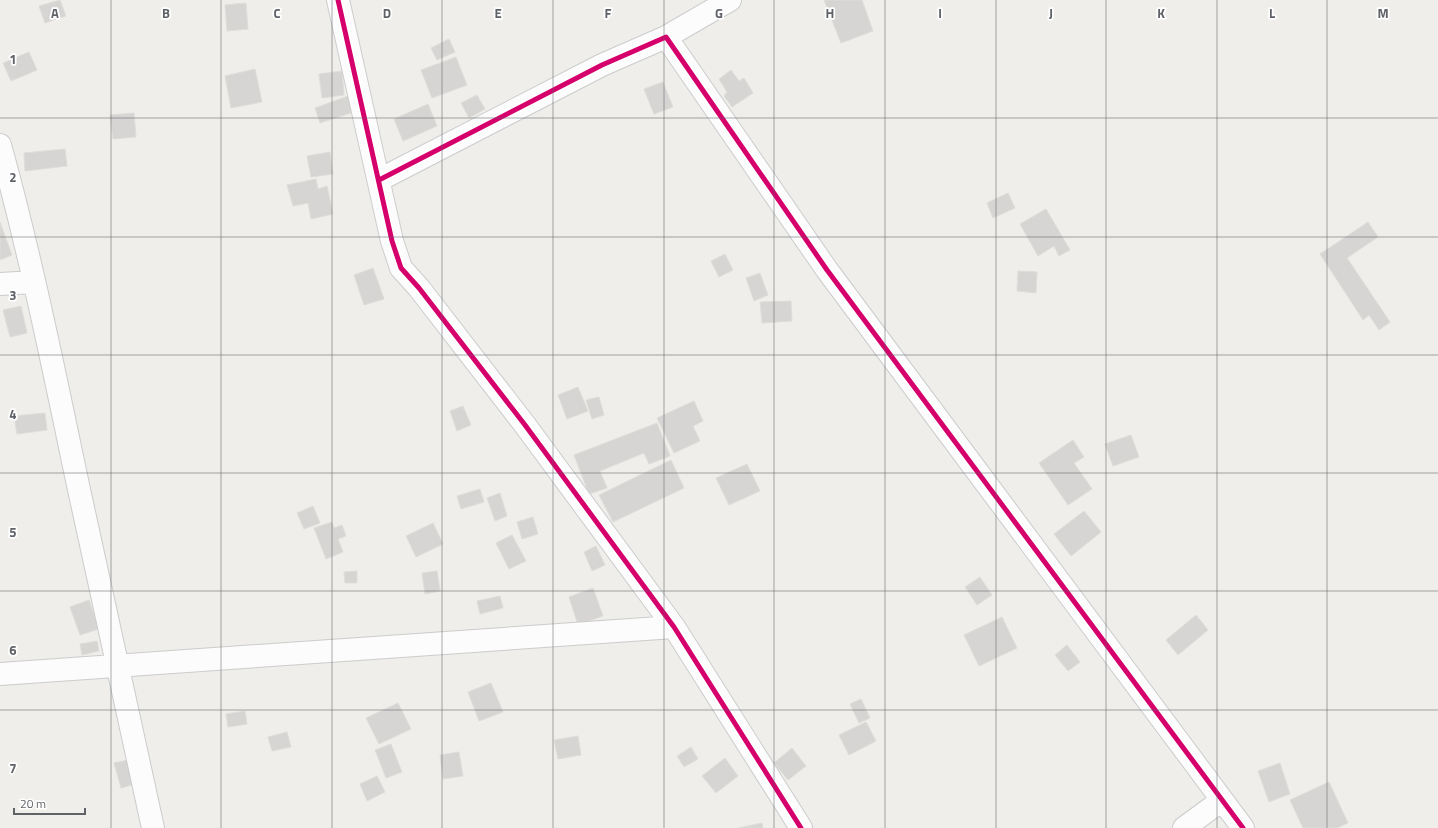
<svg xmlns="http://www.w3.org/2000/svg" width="1438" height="828" font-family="'Titillium Web',sans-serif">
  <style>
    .building { fill: #d6d5d3; stroke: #deddd9 }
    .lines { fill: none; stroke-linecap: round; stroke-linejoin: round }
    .minor-casing { stroke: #cbcccc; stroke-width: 24 }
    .minor { stroke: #fdfcfc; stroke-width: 22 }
    .cycleway-casing { stroke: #fff; stroke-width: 8 }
    .cycleway { stroke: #d6006c; stroke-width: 5 }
    .grid { fill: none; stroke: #5f6368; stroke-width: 1; stroke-opacity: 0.55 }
    .grid-label { font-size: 13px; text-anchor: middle; font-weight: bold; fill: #5f6368; stroke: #fff; stroke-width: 3.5; stroke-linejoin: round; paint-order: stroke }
  </style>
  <rect width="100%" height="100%" fill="#efeeea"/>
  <!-- building -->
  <path class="building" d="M 60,0 L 66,16 L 45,23 L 39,6 Z
    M 824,0 L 862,0 L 873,31 L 841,43 Z
    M 246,3 L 248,29 L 227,31 L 225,5 Z
    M 449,39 L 455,52 L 437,60 L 431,48 Z
    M 29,52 L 37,70 L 11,81 L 3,63 Z
    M 456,57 L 467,85 L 432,98 L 421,70 Z
    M 255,69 L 262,102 L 231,108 L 225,76 Z
    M 731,70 L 739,81 L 744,78 L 753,93 L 732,107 L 724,96 L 727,92 L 719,79 Z
    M 342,71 L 344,95 L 322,98 L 319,74 Z
    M 663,82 L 673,107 L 654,114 L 644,89 Z
    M 477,95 L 485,109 L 469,118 L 461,103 Z
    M 348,96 L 354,112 L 320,123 L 315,108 Z
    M 428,104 L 437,126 L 403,141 L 394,119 Z
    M 134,113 L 136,137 L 113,139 L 110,115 Z
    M 65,149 L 67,166 L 25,171 L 24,153 Z
    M 330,152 L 333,174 L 311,177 L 307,156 Z
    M 316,179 L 318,189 L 327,186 L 333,214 L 311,219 L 308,203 L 293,206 L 287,185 Z
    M 1008,193 L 1015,208 L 993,218 L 987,203 Z
    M 1046,209 L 1070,250 L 1059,256 L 1054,246 L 1038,256 L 1020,224 Z
    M 0,222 L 12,255 L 0,260 Z
    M 1368,222 L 1378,237 L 1347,258 L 1390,322 L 1379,330 L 1369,315 L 1363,320 L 1320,254 Z
    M 725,254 L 733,270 L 719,277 L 711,261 Z
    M 373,268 L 384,299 L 364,305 L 354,275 Z
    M 1018,271 L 1037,272 L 1036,293 L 1017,291 Z
    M 760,273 L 768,295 L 754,301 L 746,278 Z
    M 791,301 L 792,321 L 762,323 L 760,302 Z
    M 21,306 L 27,333 L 10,337 L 3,310 Z
    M 578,387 L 588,411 L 567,419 L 558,395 Z
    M 599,397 L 604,415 L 592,419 L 586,400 Z
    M 694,401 L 703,421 L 693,426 L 700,441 L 674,453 L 657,418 Z
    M 463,406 L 471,425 L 457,431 L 450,411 Z
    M 45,413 L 47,430 L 17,434 L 14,416 Z
    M 657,423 L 670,456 L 649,464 L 644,453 L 600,471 L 607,488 L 589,494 L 574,455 Z
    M 1131,435 L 1139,457 L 1113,466 L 1105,444 Z
    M 1073,440 L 1084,457 L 1074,463 L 1092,489 L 1068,505 L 1039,463 Z
    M 671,460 L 684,488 L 613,522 L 599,495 Z
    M 747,464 L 760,491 L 729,505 L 716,478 Z
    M 480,489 L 484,502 L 461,509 L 457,496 Z
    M 500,493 L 507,516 L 495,521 L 487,498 Z
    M 313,506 L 320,523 L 304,529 L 297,513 Z
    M 1084,511 L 1101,532 L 1071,556 L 1054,534 Z
    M 533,517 L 538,534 L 522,539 L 517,522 Z
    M 332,522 L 334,528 L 342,525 L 346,536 L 338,539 L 343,552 L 326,559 L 314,528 Z
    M 433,523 L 443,544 L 416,557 L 406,536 Z
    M 512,535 L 526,561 L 509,569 L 496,543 Z
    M 596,546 L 605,565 L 592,571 L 584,552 Z
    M 357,571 L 357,583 L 345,583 L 344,572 Z
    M 437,571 L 440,591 L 425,594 L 422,573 Z
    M 980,577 L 992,595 L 977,605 L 965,587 Z
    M 593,588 L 603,616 L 578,625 L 569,597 Z
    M 500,596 L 503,608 L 480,614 L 477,601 Z
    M 89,600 L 99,629 L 80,635 L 70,607 Z
    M 1196,615 L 1208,630 L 1178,655 L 1166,640 Z
    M 1002,617 L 1017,648 L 979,666 L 964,635 Z
    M 97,641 L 99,651 L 82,655 L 80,644 Z
    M 1067,645 L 1080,662 L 1068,671 L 1055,655 Z
    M 491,683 L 503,712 L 479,721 L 468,692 Z
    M 861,699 L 870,718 L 859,723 L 850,704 Z
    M 398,703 L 411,729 L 379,744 L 366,718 Z
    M 245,711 L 247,724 L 228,727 L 226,714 Z
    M 866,722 L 876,741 L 849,755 L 839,735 Z
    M 287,732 L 291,747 L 272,751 L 268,737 Z
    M 578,736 L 581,755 L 558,759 L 554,740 Z
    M 391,744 L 402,772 L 386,778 L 375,750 Z
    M 691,747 L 698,759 L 684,767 L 677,756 Z
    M 792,748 L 806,766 L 788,780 L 774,763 Z
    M 459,752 L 463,776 L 443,779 L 440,755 Z
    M 725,758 L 738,776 L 716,793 L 702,776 Z
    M 128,760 L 135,784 L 121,788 L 114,763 Z
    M 1280,763 L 1290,794 L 1269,802 L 1258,771 Z
    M 377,776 L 385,792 L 367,801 L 360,784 Z
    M 1329,782 L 1348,823 L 1337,828 L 1303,828 L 1290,800 Z
    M 762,823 L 763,828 L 738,828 Z"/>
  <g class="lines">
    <defs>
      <path id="minor" d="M 338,0 L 392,241 L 401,268 L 419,288 L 525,425 L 674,627 L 801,828
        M 666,37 L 730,0
        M 0,145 C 31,257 54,371 78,485 C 103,599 128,714 153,828
        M 379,180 L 602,65 L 666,37 L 827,270 L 1243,828
        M 0,284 L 34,282
        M 0,674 L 674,627
        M 1184,828 L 1222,800"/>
    </defs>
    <!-- minor casing -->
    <use href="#minor" class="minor-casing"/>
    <!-- minor -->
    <use href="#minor" class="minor"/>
    <defs>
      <path id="cycleway" d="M 338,0 L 392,241 L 401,268 L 419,288 L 525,425 L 674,627 L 801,828
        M 379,180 L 602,65 L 666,37 L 827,270 L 1243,828"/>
    </defs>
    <!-- cycleway casing -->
    <use href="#cycleway" class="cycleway-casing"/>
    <!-- cycleway -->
    <use href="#cycleway" class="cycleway"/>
  </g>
  <!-- grid -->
  <path class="grid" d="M 111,0 L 111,828M 221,0 L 221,828M 332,0 L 332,828M 442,0 L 442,828M 553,0 L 553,828M 664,0 L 664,828M 774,0 L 774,828M 885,0 L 885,828M 996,0 L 996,828M 1106,0 L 1106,828M 1217,0 L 1217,828M 1327,0 L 1327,828M 0,118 L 1438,118M 0,237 L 1438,237M 0,355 L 1438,355M 0,473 L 1438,473M 0,591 L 1438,591M 0,710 L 1438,710"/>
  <g class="grid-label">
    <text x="55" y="18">A</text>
    <text x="166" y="18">B</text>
    <text x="277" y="18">C</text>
    <text x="387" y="18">D</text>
    <text x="498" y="18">E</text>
    <text x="608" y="18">F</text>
    <text x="719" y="18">G</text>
    <text x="830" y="18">H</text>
    <text x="940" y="18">I</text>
    <text x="1051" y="18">J</text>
    <text x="1161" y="18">K</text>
    <text x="1272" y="18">L</text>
    <text x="1383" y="18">M</text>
    <text x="13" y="64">1</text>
    <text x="13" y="182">2</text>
    <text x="13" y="300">3</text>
    <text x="13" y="419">4</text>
    <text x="13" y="537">5</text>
    <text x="13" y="655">6</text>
    <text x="13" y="773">7</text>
  </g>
  <!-- scale -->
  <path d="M14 808v6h71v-6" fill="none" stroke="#5f6368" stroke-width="2"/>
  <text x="20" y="808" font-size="12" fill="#5f6368" stroke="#ffffff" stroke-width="3" paint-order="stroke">20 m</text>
</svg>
